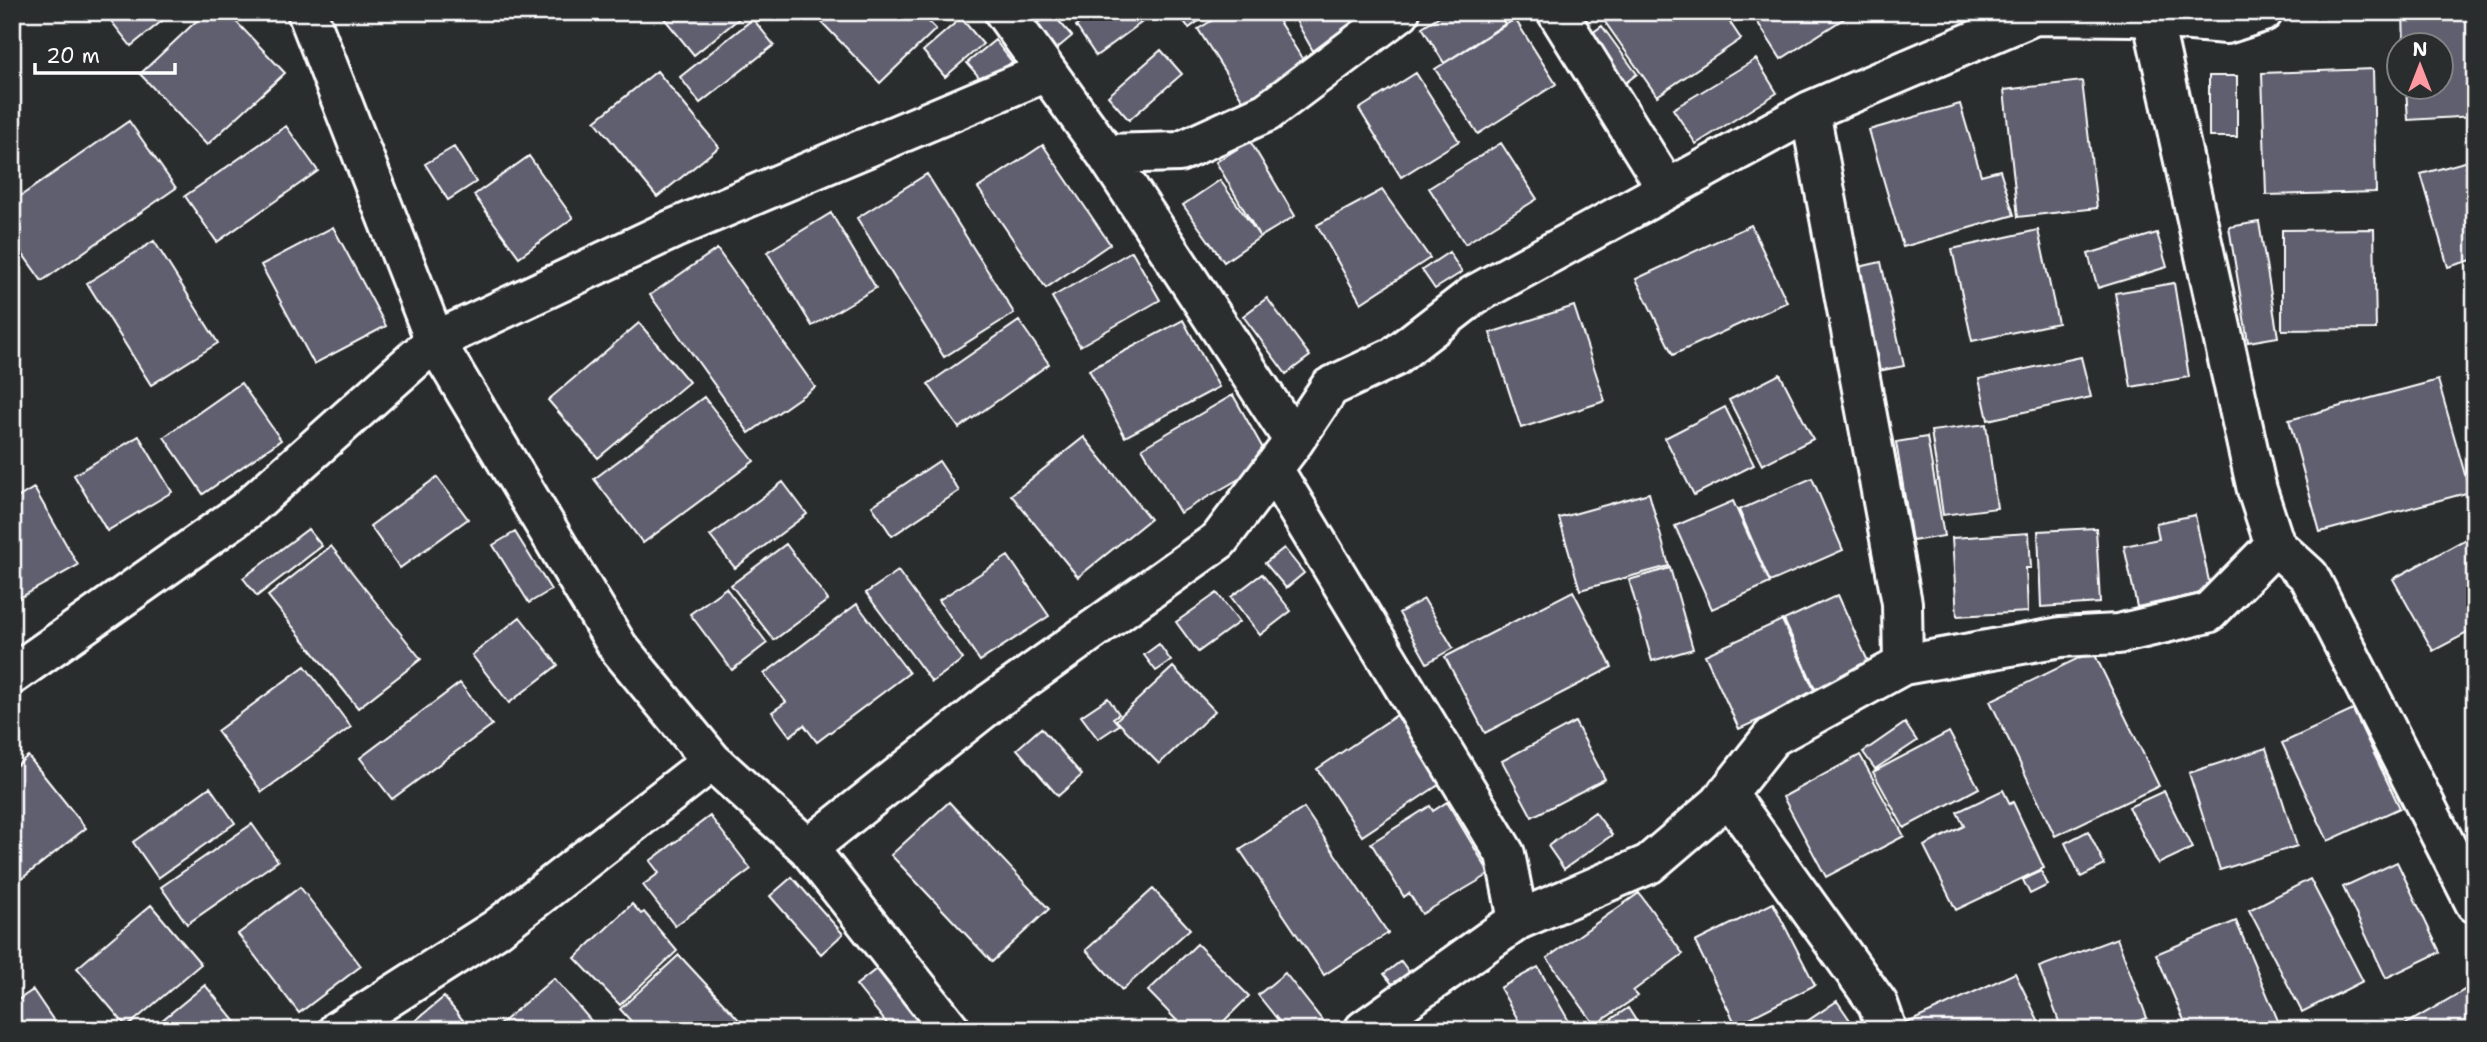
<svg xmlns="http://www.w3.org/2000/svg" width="2487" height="1042" font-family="'Shantell Sans',sans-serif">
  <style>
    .building { fill: #605e70; stroke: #fff; stroke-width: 2 }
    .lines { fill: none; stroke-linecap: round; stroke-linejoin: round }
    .street-casing { stroke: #fff; stroke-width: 44 }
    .street { stroke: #2a2d2e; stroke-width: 38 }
  </style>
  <rect width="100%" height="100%" fill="#2a2d2e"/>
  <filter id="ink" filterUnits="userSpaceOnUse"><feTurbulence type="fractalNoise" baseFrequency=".0143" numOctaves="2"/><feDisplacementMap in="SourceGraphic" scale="14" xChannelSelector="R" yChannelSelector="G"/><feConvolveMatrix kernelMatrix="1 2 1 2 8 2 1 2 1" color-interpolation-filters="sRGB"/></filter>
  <g filter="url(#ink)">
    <!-- building -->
    <path class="building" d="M 104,12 L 173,12 L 131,46 Z
      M 206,12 L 227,12 L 285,73 L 207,145 L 140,74 Z
      M 659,12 L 747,12 L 694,55 Z
      M 812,12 L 919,12 L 936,29 L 880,83 Z
      M 1051,12 L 1072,36 L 1048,56 L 1028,31 Z
      M 1095,12 L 1145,12 L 1149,17 L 1096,56 L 1076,26 Z
      M 1177,12 L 1211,12 L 1189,28 Z
      M 1226,12 L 1273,12 L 1308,68 L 1247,107 L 1198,29 Z
      M 1291,12 L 1367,12 L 1371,19 L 1313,51 Z
      M 1446,12 L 1498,12 L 1505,24 L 1444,63 L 1422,27 Z
      M 1598,12 L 1723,12 L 1741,39 L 1657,96 Z
      M 1751,12 L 1854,12 L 1781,59 Z
      M 2403,12 L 2473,12 L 2475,116 L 2408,120 L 2406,88 L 2442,88 L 2442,46 L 2404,46 Z
      M 961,18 L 983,44 L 945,77 L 923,51 Z
      M 753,19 L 774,45 L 700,103 L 680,77 Z
      M 1515,19 L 1556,84 L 1478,134 L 1435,69 Z
      M 1602,26 L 1637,74 L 1620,87 L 1585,38 Z
      M 995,40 L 1012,62 L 984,83 L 967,63 Z
      M 1161,50 L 1182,74 L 1129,120 L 1108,96 Z
      M 1756,59 L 1777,93 L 1696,144 L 1673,109 Z
      M 2373,69 L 2376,192 L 2266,195 L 2262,73 Z
      M 657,71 L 719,147 L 657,197 L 595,121 Z
      M 1416,73 L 1459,141 L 1401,177 L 1359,109 Z
      M 2209,76 L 2237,76 L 2237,137 L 2209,137 Z
      M 2082,81 L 2097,208 L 2018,217 L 2004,90 Z
      M 1960,104 L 1981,175 L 2000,170 L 2014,215 L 1903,247 L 1869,130 Z
      M 129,121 L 176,188 L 42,281 L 12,239 L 12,202 Z
      M 286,126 L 318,171 L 217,242 L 185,196 Z
      M 1250,141 L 1295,216 L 1260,237 L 1216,162 Z
      M 1501,143 L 1537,199 L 1465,244 L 1429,188 Z
      M 1043,145 L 1110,244 L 1046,288 L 978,188 Z
      M 454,147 L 476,182 L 448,200 L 425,164 Z
      M 529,156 L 573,218 L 519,257 L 474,195 Z
      M 2475,159 L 2475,259 L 2448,267 L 2421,174 Z
      M 927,174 L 1014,313 L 944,357 L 857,218 Z
      M 1220,180 L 1260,237 L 1224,262 L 1183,205 Z
      M 1382,190 L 1430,258 L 1361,303 L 1317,225 Z
      M 831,213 L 876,288 L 812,326 L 767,252 Z
      M 2259,222 L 2278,337 L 2248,342 L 2229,227 Z
      M 1751,225 L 1787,302 L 1673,355 L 1636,279 Z
      M 333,227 L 386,326 L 314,364 L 261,265 Z
      M 2374,229 L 2376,329 L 2282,330 L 2282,230 Z
      M 2038,230 L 2058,323 L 1972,341 L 1952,249 Z
      M 2157,233 L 2167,267 L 2098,288 L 2088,254 Z
      M 154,241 L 218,343 L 151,385 L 87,283 Z
      M 717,249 L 815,387 L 749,433 L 650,295 Z
      M 1132,251 L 1160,300 L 1080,346 L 1052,297 Z
      M 1449,252 L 1462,272 L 1435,289 L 1422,270 Z
      M 1881,262 L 1904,366 L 1873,372 L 1850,269 Z
      M 2174,283 L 2189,377 L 2131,387 L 2115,293 Z
      M 1267,298 L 1310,356 L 1286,374 L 1243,316 Z
      M 1574,306 L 1605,401 L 1521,428 L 1490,333 Z
      M 1183,320 L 1219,387 L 1125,437 L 1089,370 Z
      M 1019,321 L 1049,364 L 959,428 L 928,384 Z
      M 639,323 L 689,382 L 598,458 L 548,400 Z
      M 2081,357 L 2091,397 L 1988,420 L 1979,379 Z
      M 2475,372 L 2475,399 L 2467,374 Z
      M 1780,374 L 1813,439 L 1762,465 L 1729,400 Z
      M 2438,380 L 2470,492 L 2320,532 L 2289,420 Z
      M 241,383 L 281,440 L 203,494 L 164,437 Z
      M 1233,395 L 1270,461 L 1180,513 L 1142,448 Z
      M 704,397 L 754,461 L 643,543 L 594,479 Z
      M 1725,407 L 1754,465 L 1694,495 L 1665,438 Z
      M 1986,424 L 1997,508 L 1943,515 L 1931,431 Z
      M 139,436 L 172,492 L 107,531 L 74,475 Z
      M 1084,437 L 1150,519 L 1078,577 L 1011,495 Z
      M 1927,437 L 1944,536 L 1912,541 L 1896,442 Z
      M 939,461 L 959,491 L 892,536 L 872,506 Z
      M 437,477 L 468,519 L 400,568 L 370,526 Z
      M 1812,478 L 1843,550 L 1770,582 L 1739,510 Z
      M 783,482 L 807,514 L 735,568 L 710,536 Z
      M 34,488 L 78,565 L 12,602 L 12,501 Z
      M 1649,493 L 1669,566 L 1580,590 L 1559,518 Z
      M 1733,501 L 1770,583 L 1712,609 L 1675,526 Z
      M 2195,515 L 2211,591 L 2137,607 L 2124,546 L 2159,539 L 2156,523 Z
      M 2096,528 L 2100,603 L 2041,607 L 2038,531 Z
      M 308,529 L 322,546 L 257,596 L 243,578 Z
      M 515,532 L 551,590 L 529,603 L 493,545 Z
      M 2029,533 L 2031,568 L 2026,568 L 2028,612 L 1957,616 L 1952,538 Z
      M 2475,534 L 2475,629 L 2433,651 L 2393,579 Z
      M 786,544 L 828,600 L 774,640 L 731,585 Z
      M 331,546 L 421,659 L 358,708 L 268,596 Z
      M 1284,548 L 1304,573 L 1286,588 L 1265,563 Z
      M 1008,556 L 1049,616 L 980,661 L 939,600 Z
      M 1670,568 L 1693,649 L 1652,661 L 1629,580 Z
      M 898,571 L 963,659 L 932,682 L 866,593 Z
      M 1262,574 L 1291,611 L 1260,635 L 1231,597 Z
      M 726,588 L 767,643 L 732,670 L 690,614 Z
      M 1573,591 L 1612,667 L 1485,733 L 1445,657 Z
      M 1217,593 L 1239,622 L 1198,652 L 1176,622 Z
      M 1838,595 L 1871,668 L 1817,693 L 1784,620 Z
      M 1424,599 L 1453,648 L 1427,663 L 1399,613 Z
      M 857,604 L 909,673 L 817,742 L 804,725 L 790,736 L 772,712 L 786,702 L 764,674 Z
      M 520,617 L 558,665 L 509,703 L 472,655 Z
      M 1782,620 L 1816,694 L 1739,729 L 1705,655 Z
      M 1159,644 L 1171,661 L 1156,671 L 1144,655 Z
      M 2093,651 L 2159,786 L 2055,836 L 1990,701 Z
      M 305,666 L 351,727 L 262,792 L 217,731 Z
      M 1173,667 L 1215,711 L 1159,764 L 1116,720 Z
      M 460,683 L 492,725 L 392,799 L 360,758 Z
      M 1108,698 L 1119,714 L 1113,718 L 1119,725 L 1098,739 L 1081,716 Z
      M 2353,710 L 2400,808 L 2328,841 L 2282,743 Z
      M 1397,715 L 1443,782 L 1362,836 L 1317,769 Z
      M 1575,722 L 1605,779 L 1532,817 L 1502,761 Z
      M 1905,723 L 1917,741 L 1875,769 L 1863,752 Z
      M 1041,728 L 1082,775 L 1058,796 L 1017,749 Z
      M 1949,732 L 1979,788 L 1904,828 L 1873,772 Z
      M 2266,748 L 2297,846 L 2220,870 L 2189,773 Z
      M 1860,755 L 1904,836 L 1826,877 L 1783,797 Z
      M 28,756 L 86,828 L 20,880 L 12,869 L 12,769 Z
      M 210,787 L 235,823 L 158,878 L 133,842 Z
      M 2003,790 L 2010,804 L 2013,802 L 2044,868 L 1956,910 L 1924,846 L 1964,826 L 1957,812 Z
      M 2164,791 L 2192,848 L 2158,864 L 2129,807 Z
      M 949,802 L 1049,909 L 992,962 L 891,855 Z
      M 1447,802 L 1490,874 L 1422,914 L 1409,893 L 1404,897 L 1371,843 L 1430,806 L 1433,811 Z
      M 1304,808 L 1388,933 L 1324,975 L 1240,850 Z
      M 1595,812 L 1612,835 L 1564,869 L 1548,846 Z
      M 710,816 L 751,869 L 675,926 L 643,885 L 659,873 L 650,861 Z
      M 252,824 L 278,861 L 187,924 L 161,887 Z
      M 2088,831 L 2105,865 L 2081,877 L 2065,843 Z
      M 2397,862 L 2440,952 L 2386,978 L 2343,887 Z
      M 2041,871 L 2048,885 L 2030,894 L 2023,880 Z
      M 792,877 L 843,934 L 821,954 L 770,896 Z
      M 2310,879 L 2363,981 L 2302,1012 L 2249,910 Z
      M 300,887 L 361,966 L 299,1013 L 238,934 Z
      M 1153,889 L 1190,929 L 1122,990 L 1086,950 Z
      M 1639,893 L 1683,954 L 1633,991 L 1638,996 L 1595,1025 L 1547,958 Z
      M 1773,903 L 1815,985 L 1736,1025 L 1695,942 Z
      M 632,904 L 641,914 L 644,912 L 677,951 L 620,1005 L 575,958 Z
      M 151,905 L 201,964 L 127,1027 L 77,968 Z
      M 2236,921 L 2282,1030 L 2188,1030 L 2156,954 Z
      M 2117,938 L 2147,1018 L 2114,1030 L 2062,1030 L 2039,967 Z
      M 1197,944 L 1249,996 L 1215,1030 L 1186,1030 L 1148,991 Z
      M 679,955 L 742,1023 L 735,1030 L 639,1030 L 620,1009 Z
      M 888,960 L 944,1030 L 892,1030 L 856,985 Z
      M 1401,961 L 1417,983 L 1401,995 L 1384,974 Z
      M 1538,967 L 1574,1030 L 1524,1030 L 1500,988 Z
      M 1285,973 L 1330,1030 L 1286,1030 L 1258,995 Z
      M 2015,973 L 2043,1030 L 1910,1030 L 1907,1023 Z
      M 554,978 L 599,1030 L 493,1030 Z
      M 205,985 L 241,1028 L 150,1030 Z
      M 2473,985 L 2475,1030 L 2396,1030 Z
      M 33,990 L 60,1030 L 12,1030 L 12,1004 Z
      M 444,997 L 466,1024 L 459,1030 L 404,1030 Z
      M 1837,1001 L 1854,1026 L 1849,1030 L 1794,1030 Z
      M 1628,1008 L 1642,1030 L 1599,1030 L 1598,1028 Z
      M 1697,1018 L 1705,1030 L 1677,1030 Z"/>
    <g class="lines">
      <defs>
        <path id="street" d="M 307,12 L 435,341 L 618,647 L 712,761 L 808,848 L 951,1030
          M 1004,12 L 1106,154 L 1294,441
          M 1557,12 L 1667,189
          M 2151,12 L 2257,490 L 2275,545 L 2309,576 L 2475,903
          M 1810,111 L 1902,603 L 1903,665
          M 1106,154 L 1179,152 L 1267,112 L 1400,12
          M 1273,469 L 1505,854 L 1518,920
          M 12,675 L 246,510 L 435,341 L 673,229 L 1046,72
          M 1727,793 L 1878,1004 L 1887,1030
          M 808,848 L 992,702 L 1219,540 L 1294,441 L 1330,387 L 1394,357 L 1474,295 L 1810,111 L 2035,15 L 2133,16 L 2226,24 L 2263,12
          M 338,1030 L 496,929 L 712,761
          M 1364,1030 L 1518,920 L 1649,864 L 1719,804 L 1772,737 L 1903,665 L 2061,637 L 2118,634 L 2208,613 L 2275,545"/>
      </defs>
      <!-- street casing -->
      <use href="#street" class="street-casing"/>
      <!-- street -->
      <use href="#street" class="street"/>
    </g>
  </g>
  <!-- margin -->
  <rect width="2487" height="1042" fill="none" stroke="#2a2d2e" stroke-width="42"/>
  <rect x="21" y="21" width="2445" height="1000" fill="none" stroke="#fff" stroke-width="2.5" filter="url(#ink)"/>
  <!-- north arrow -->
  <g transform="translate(2420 66)"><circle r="33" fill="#2a2d2e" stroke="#7f8182" stroke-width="2"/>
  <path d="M0-5L12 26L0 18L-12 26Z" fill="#ff9aa2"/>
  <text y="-10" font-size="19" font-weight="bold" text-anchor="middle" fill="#ffffff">N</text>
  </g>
  <!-- scale -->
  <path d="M35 63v10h140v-10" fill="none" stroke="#ffffff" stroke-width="3.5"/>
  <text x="46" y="63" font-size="21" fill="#ffffff" stroke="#2a2d2e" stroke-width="5" paint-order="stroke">20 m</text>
</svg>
